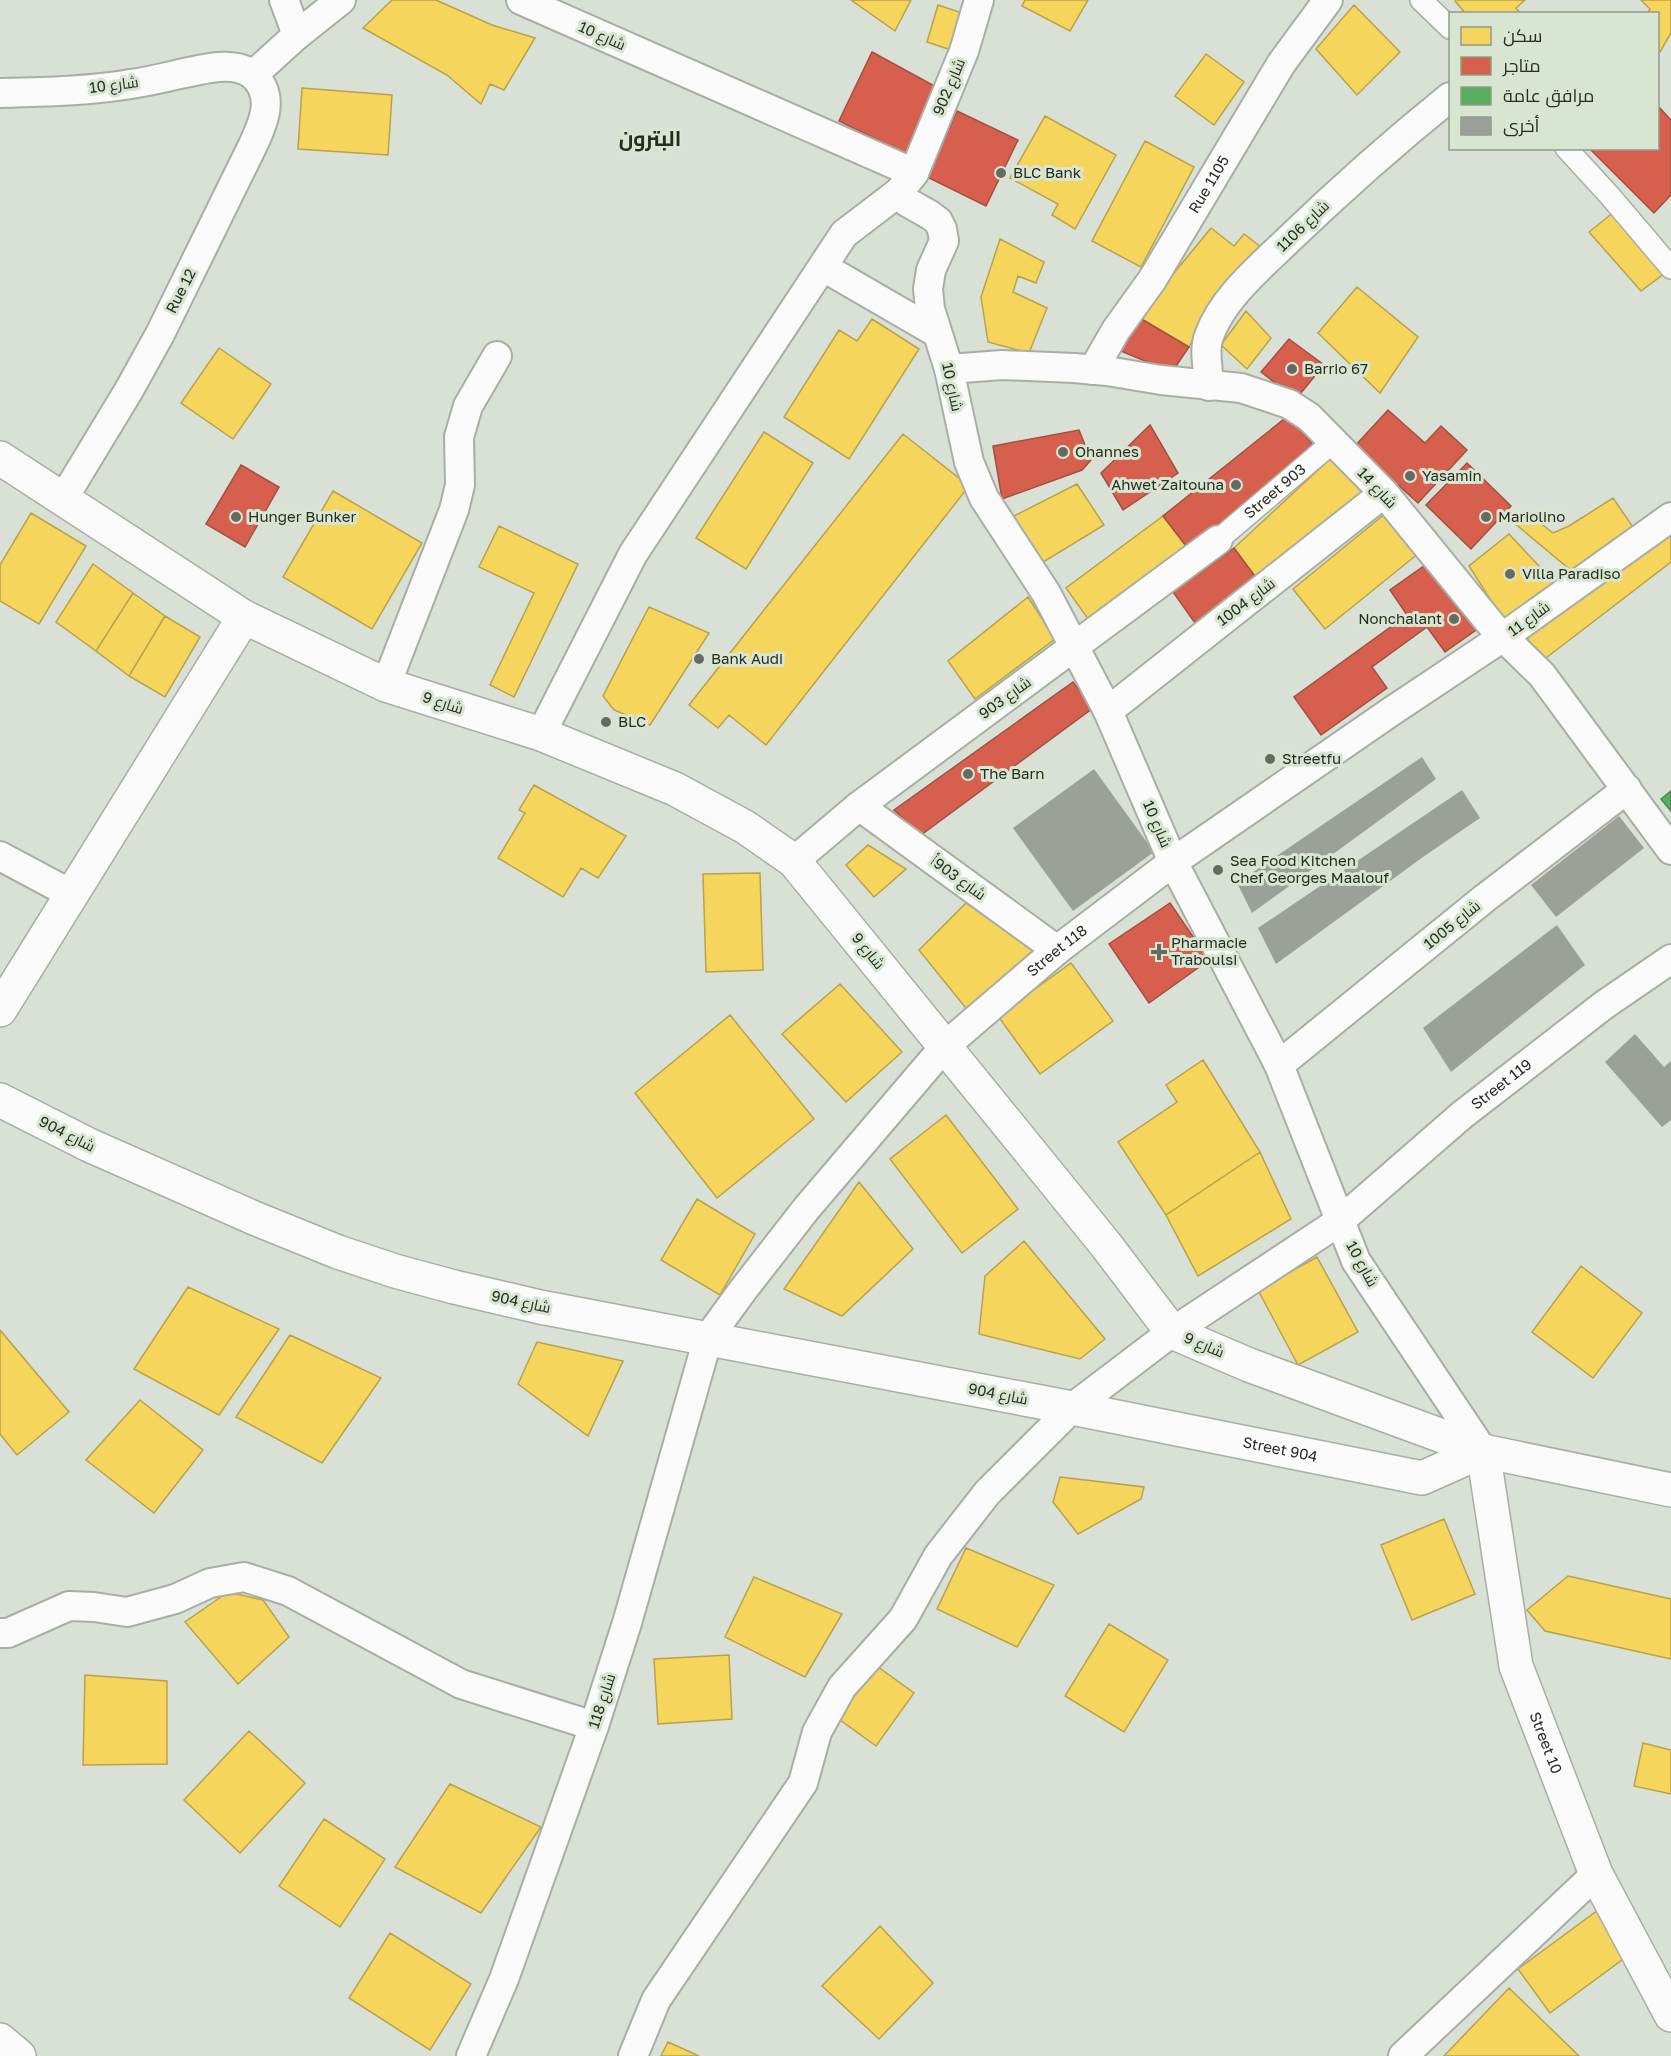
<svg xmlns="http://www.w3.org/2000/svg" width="1671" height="2056" font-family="'Golos Text',Cairo,sans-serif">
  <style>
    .homes { fill: #f6d55c; stroke: #b8a24b; stroke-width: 1.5 }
    .shops { fill: #d6604d; stroke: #a25041; stroke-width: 1.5 }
    .public { fill: #5aae61; stroke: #4b874f; stroke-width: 1.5 }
    .building { fill: #9ba198 }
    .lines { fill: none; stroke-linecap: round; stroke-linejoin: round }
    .pedestrian-casing { stroke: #a9aea5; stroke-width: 24 }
    .minor-casing { stroke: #a9aea5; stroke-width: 32 }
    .tertiary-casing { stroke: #a9aea5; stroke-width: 36 }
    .secondary-casing { stroke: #a9aea5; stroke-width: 36 }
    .primary-casing { stroke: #a9aea5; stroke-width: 36 }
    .pedestrian { stroke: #f9faf9; stroke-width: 21 }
    .minor { stroke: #f9faf9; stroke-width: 28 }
    .tertiary { stroke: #f9faf9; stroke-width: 33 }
    .secondary { stroke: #f9faf9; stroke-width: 33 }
    .primary { stroke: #f9faf9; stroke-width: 33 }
    .poi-dot { fill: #656b62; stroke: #d8e5d0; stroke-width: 2 }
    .labels { text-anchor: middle; stroke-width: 6; stroke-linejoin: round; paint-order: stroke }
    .street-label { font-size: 15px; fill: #272c24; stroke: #d8e5d0 }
    .poi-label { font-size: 15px; fill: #272c24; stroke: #d8e5d0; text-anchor: start }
    .district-label { font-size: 21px; font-weight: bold; fill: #272c24; stroke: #d8e5d0 }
  </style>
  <rect width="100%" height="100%" fill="#d9e0d5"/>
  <!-- homes -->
  <path class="homes" d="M 392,0 L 436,0 L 492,25 L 535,38 L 504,90 L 490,84 L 481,104 L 447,75 L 363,28 Z
    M 851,0 L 911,0 L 895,31 Z
    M 1025,0 L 1088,0 L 1070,31 L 1022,6 Z
    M 1456,0 L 1525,0 L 1516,8 L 1521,14 L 1466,14 L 1455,1 Z
    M 1641,0 L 1671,0 L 1671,33 L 1660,52 L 1658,50 L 1658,14 L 1647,14 L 1650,9 Z
    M 938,5 L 968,15 L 957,52 L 927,42 Z
    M 1354,5 L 1400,52 L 1357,95 L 1316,49 Z
    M 1206,54 L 1244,82 L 1214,125 L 1175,96 Z
    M 302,88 L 392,95 L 388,155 L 298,149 Z
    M 1045,116 L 1116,155 L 1075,229 L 1052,215 L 1058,204 L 1010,178 Z
    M 1145,141 L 1194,167 L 1141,267 L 1092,241 Z
    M 1614,212 L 1665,273 L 1641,291 L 1589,232 Z
    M 1211,228 L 1234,246 L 1244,234 L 1261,247 L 1209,308 L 1189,347 L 1138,317 Z
    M 1000,239 L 1044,262 L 1036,283 L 1018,276 L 1013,292 L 1047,308 L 1029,353 L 988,342 L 981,297 Z
    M 1357,287 L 1418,337 L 1380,393 L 1318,333 Z
    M 1246,311 L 1271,338 L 1247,369 L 1221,345 Z
    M 872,319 L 919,349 L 849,459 L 784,417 L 839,330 L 857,341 Z
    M 219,348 L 271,384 L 233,439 L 181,403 Z
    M 764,432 L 813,463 L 746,569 L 696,538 Z
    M 903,434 L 969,486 L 766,745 L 729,715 L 718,728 L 689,705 Z
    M 1331,458 L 1365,490 L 1257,579 L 1234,548 Z
    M 1077,484 L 1104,525 L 1040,564 L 1012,517 Z
    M 333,491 L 422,543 L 372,629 L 283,577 Z
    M 1613,498 L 1637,533 L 1573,572 L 1513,522 L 1525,511 L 1553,533 L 1569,526 Z
    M 31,513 L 86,546 L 39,624 L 0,601 L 0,565 Z
    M 1386,513 L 1419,553 L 1325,629 L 1293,589 Z
    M 1163,516 L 1189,550 L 1091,623 L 1066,588 Z
    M 499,526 L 578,564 L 514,697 L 490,685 L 534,593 L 479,567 Z
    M 1509,534 L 1554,582 L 1506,624 L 1469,566 Z
    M 1671,534 L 1671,562 L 1542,661 L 1525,635 Z
    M 93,564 L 133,593 L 96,651 L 56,622 Z
    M 133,593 L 165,616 L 129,676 L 96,651 Z
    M 1028,597 L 1055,639 L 975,699 L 948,661 Z
    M 649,607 L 709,633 L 650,725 L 614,710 L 603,696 Z
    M 165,616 L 200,637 L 165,697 L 129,676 Z
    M 534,785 L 626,836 L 598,878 L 581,868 L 563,897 L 498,858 L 525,813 L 519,810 Z
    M 868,845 L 906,869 L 874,897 L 846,865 Z
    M 760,873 L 763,970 L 706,972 L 703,874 Z
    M 966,903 L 1037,953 L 969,1012 L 919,950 Z
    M 1071,963 L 1113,1021 L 1040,1074 L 998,1016 Z
    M 840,984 L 902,1052 L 846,1102 L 782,1034 Z
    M 730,1015 L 814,1119 L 717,1198 L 635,1093 Z
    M 1203,1060 L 1260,1152 L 1166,1215 L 1118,1142 L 1177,1102 L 1166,1085 Z
    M 946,1115 L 1018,1209 L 962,1253 L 890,1159 Z
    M 1260,1152 L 1291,1219 L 1198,1276 L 1166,1215 Z
    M 859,1182 L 913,1249 L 842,1316 L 784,1289 Z
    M 697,1199 L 755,1234 L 720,1295 L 661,1260 Z
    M 1024,1241 L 1105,1339 L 1080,1359 L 979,1334 L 985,1276 Z
    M 1317,1257 L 1358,1332 L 1298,1365 L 1258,1290 Z
    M 1581,1266 L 1642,1313 L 1593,1378 L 1532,1332 Z
    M 188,1287 L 279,1329 L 219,1415 L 134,1369 Z
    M 0,1330 L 69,1412 L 17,1455 L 0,1434 Z
    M 290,1335 L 381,1378 L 322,1463 L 236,1417 Z
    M 537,1342 L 623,1361 L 588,1436 L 518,1384 Z
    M 140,1400 L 203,1450 L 154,1513 L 86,1460 Z
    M 1060,1477 L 1144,1487 L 1141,1499 L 1078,1534 L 1053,1502 Z
    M 1444,1519 L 1475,1594 L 1412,1620 L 1381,1545 Z
    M 966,1548 L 1054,1585 L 1017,1647 L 937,1609 Z
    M 1568,1576 L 1671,1599 L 1671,1659 L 1545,1631 L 1527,1610 Z
    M 754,1577 L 842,1614 L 805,1677 L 725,1637 Z
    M 228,1592 L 263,1600 L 289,1637 L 238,1684 L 185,1622 Z
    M 1109,1624 L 1168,1660 L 1124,1732 L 1065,1696 Z
    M 729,1655 L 732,1719 L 658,1724 L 654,1659 Z
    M 874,1664 L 914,1693 L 876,1746 L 836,1717 Z
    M 85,1675 L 167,1681 L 167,1764 L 83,1765 Z
    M 249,1731 L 305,1783 L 240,1853 L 184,1800 Z
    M 1643,1743 L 1671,1750 L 1671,1794 L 1634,1786 Z
    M 450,1784 L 541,1827 L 481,1913 L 395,1867 Z
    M 324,1819 L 385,1859 L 340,1927 L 279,1886 Z
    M 1598,1910 L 1630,1954 L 1550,2013 L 1518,1969 Z
    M 880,1926 L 933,1983 L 879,2039 L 822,1986 Z
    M 390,1933 L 471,1984 L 430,2050 L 349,1998 Z
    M 1509,1988 L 1579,2056 L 1444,2056 Z
    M 668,2042 L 699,2056 L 661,2056 Z"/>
  <!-- shops -->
  <path class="shops" d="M 872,52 L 942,90 L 910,156 L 839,121 Z
    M 1658,106 L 1671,120 L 1671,195 L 1654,213 L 1589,148 L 1658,148 Z
    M 957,111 L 1018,140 L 986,206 L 927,177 Z
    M 1138,317 L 1189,347 L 1172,372 L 1118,350 Z
    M 1289,339 L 1324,365 L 1296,399 L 1261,372 Z
    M 1388,410 L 1425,443 L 1441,426 L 1467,450 L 1418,503 L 1355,446 Z
    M 1289,415 L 1316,449 L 1189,550 L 1163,516 Z
    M 1150,425 L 1178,473 L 1123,510 L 1101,473 Z
    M 1079,430 L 1091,460 L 1082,470 L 1002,499 L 993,446 Z
    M 1467,463 L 1511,506 L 1471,549 L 1426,505 Z
    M 241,465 L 279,487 L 245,547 L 206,524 Z
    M 1234,548 L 1257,579 L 1195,623 L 1173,592 Z
    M 1428,563 L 1476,630 L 1445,652 L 1427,627 L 1372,667 L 1387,688 L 1321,735 L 1294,697 L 1407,615 L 1390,590 Z
    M 1073,682 L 1093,708 L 921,835 L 894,810 Z
    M 1170,903 L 1209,960 L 1149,1003 L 1109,944 Z"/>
  <!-- public -->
  <path class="public" d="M 1671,791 L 1671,811 L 1661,799 Z"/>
  <!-- building -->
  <path class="building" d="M 1422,757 L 1436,779 L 1252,913 L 1237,883 Z
    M 1094,769 L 1154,852 L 1073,911 L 1013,828 Z
    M 1462,790 L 1480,818 L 1423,857 L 1276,964 L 1258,928 Z
    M 1619,816 L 1644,848 L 1556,917 L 1531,885 Z
    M 1557,925 L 1585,965 L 1451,1072 L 1423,1028 Z
    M 1635,1034 L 1664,1067 L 1671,1061 L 1671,1120 L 1662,1127 L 1605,1062 Z"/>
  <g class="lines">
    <defs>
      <g id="pedestrian">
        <path d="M 1421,0 L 1450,28"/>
        <path d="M 1566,148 L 1610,196 L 1671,268"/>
        <path id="s1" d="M 1218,540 L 1333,442"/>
      </g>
      <g id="minor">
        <path d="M 284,0 L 297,35"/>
        <path d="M 521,0 L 914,173"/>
        <path d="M 253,75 L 297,35 L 341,0"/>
        <path d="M 0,93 C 46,92 92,91 137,83 C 164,79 191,70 218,67 C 230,66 244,68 253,75 C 276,96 263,124 252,147 L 160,334 L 129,390 L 63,499"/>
        <path d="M 899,192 L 907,202 L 930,215 L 938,221 L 942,229 L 944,241 L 931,270 L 928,289 L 930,309 L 949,369 L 969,462 L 984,498 L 1046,593 L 1108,711 L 1173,862 L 1279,1065 L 1356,1261 L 1483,1451"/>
        <path d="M 823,267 L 937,333"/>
        <path d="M 949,369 L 1002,365 L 1074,368 L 1107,371 L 1161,380 L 1241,388 L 1289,404 L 1309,417 L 1384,493 L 1494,628 L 1542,675 L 1671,850"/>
        <path id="s2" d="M 1093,370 L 1116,330 L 1152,280 L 1281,64 L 1328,0"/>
        <path d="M 1209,386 C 1209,370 1203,351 1209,336 C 1222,299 1259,268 1286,242 C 1339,191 1393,143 1450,97"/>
        <path d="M 386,685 L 454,510 L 460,485 L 459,437 L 468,406 L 497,356"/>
        <path d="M 1108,711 L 1384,493"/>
        <path d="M 541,734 L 633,554 L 844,234 L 899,192 L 914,173 L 964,51 L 979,0"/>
        <path d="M 859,806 L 1057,950"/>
        <path d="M 0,856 L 73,895"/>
        <path d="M 794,861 L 859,806 L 1218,540"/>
        <path d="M 1279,1065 L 1485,898 L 1627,789"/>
        <path d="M 0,1633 L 8,1633 L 69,1606 L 94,1607 L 127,1612 L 175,1599 L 210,1583 L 244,1577 L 288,1591 L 461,1684 L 594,1726"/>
        <path id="s3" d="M 471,2056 L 504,1979 L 594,1726 L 627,1623 L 708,1338 L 743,1290 L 806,1209 L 945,1046 L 1057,950 L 1173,862 L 1392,711 L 1503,637 L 1671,517"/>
        <path id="s4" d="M 633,2056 L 656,2000 L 803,1783 L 817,1732 L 842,1687 L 903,1619 L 938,1556 L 987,1493 L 1072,1408 L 1172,1332 L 1340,1221 L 1462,1115 L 1604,1005 L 1671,959"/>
        <path d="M 1403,2056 L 1596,1874"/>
      </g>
      <g id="tertiary">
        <path id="s5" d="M 1483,1451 L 1516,1666 L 1596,1874 L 1671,2015"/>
        <path d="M 0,2040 L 19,2056"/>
      </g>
      <g id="secondary">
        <path d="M 0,1010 L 244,617"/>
        <path id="s6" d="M 0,1100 L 89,1145 L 254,1218 L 338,1252 L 395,1271 L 454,1287 L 540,1307 L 1072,1408 L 1422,1478 L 1483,1451"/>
      </g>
      <path id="primary" d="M 0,458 L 244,617 L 386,685 L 541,734 L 675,789 L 745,827 L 794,861 L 1106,1245 L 1172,1332 L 1249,1365 L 1483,1451 L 1671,1490"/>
    </defs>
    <!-- pedestrian casing -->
    <use href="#pedestrian" class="pedestrian-casing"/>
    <!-- minor casing -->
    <use href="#minor" class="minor-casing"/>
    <!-- tertiary casing -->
    <use href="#tertiary" class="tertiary-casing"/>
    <!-- secondary casing -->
    <use href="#secondary" class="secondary-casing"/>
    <!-- primary casing -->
    <use href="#primary" class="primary-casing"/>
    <!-- pedestrian -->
    <use href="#pedestrian" class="pedestrian"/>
    <!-- minor -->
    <use href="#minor" class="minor"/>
    <!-- tertiary -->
    <use href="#tertiary" class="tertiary"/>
    <!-- secondary -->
    <use href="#secondary" class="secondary"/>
    <!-- primary -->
    <use href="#primary" class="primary"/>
  </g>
  <!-- markers -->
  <g class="poi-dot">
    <circle cx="1001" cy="173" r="6"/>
    <circle cx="1292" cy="369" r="6"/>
    <circle cx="1063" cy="452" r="6"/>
    <circle cx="1410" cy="476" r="6"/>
    <circle cx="1236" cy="485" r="6"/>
    <circle cx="236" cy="517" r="6"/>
    <circle cx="1486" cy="517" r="6"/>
    <circle cx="1510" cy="574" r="6"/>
    <circle cx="1454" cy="619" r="6"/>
    <circle cx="699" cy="659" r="6"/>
    <circle cx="606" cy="722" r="6"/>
    <circle cx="1270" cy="759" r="6"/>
    <circle cx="968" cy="774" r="6"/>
    <circle cx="1218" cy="870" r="6"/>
    <path d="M1156 943h6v6h6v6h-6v6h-6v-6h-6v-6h6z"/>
  </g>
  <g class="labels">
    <!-- street labels -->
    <g class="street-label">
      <text transform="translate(602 36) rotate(24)" y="5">شارع 10</text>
      <text transform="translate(114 85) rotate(-7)" y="5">شارع 10</text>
      <text transform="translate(949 87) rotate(-67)" y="5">شارع 902</text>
      <text dy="5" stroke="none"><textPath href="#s2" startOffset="219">Rue 1105</textPath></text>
      <text transform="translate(1303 226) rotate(-44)" y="5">شارع 1106</text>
      <text transform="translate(181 291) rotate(-63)" y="5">Rue 12</text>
      <text transform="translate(952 387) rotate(78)" y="5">شارع 10</text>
      <text transform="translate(1377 488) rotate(47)" y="5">شارع 14</text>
      <text dy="5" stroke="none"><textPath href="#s1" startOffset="75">Street 903</textPath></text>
      <text transform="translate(1246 602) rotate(-37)" y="5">شارع 1004</text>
      <text transform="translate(1529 619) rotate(-36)" y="5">شارع 11</text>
      <text transform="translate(1005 698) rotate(-36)" y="5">شارع 903</text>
      <text transform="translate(443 703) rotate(18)" y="5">شارع 9</text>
      <text transform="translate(1157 824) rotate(67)" y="5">شارع 10</text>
      <text transform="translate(958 878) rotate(36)" y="5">شارع 903أ</text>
      <text transform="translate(1452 925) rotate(-39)" y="5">شارع 1005</text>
      <text transform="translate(868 951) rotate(51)" y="5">شارع 9</text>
      <text dy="5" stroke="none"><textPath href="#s3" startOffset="1280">Street 118</textPath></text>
      <text dy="5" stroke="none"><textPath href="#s4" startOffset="1329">Street 119</textPath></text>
      <text transform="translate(67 1134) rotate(27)" y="5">شارع 904</text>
      <text transform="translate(1362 1264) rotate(61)" y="5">شارع 10</text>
      <text transform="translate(521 1302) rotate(12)" y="5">شارع 904</text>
      <text transform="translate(1204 1345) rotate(23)" y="5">شارع 9</text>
      <text transform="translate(998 1394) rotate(11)" y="5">شارع 904</text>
      <text dy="5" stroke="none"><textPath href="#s6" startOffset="1334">Street 904</textPath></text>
      <text transform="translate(602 1701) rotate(-72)" y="5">شارع 118</text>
      <text dy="5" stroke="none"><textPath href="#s5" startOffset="300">Street 10</textPath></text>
    </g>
    <!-- poi labels -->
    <g class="poi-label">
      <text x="1013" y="178">BLC Bank</text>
      <text x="1304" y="374">Barrio 67</text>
      <text x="1075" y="457">Ohannes</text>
      <text x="1422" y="481">Yasamin</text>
      <text x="1224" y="490" text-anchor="end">Ahwet Zaitouna</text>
      <text x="248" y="522">Hunger Bunker</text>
      <text x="1498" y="522">Mariolino</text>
      <text x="1522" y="579">Villa Paradiso</text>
      <text x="1442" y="624" text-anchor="end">Nonchalant</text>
      <text x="711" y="664">Bank Audi</text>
      <text x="618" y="727">BLC</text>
      <text x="1282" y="764">Streetfu</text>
      <text x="980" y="779">The Barn</text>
      <text x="1230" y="866">Sea Food Kitchen<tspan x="1230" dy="17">Chef Georges Maalouf</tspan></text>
      <text x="1171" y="948">Pharmacie<tspan x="1171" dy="17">Traboulsi</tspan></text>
    </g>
    <!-- district labels -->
    <g class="district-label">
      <text x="650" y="146">البترون</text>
    </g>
  </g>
  <!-- legend -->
  <rect x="1449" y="12" width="210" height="138" fill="#d8e5d0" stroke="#919b8b" stroke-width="1.5"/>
  <rect x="1461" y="27" width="30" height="18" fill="#f6d55c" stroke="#919b8b" stroke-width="1.5"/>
  <text x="1503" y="42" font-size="18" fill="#272c24">سكن</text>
  <rect x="1461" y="57" width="30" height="18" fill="#d6604d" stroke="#919b8b" stroke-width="1.5"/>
  <text x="1503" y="72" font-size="18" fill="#272c24">متاجر</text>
  <rect x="1461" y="87" width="30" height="18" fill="#5aae61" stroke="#919b8b" stroke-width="1.5"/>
  <text x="1503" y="102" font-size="18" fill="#272c24">مرافق عامة</text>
  <rect x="1461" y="117" width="30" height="18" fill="#9ba198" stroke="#919b8b" stroke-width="1.5"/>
  <text x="1503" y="132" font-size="18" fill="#272c24">أخرى</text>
</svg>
